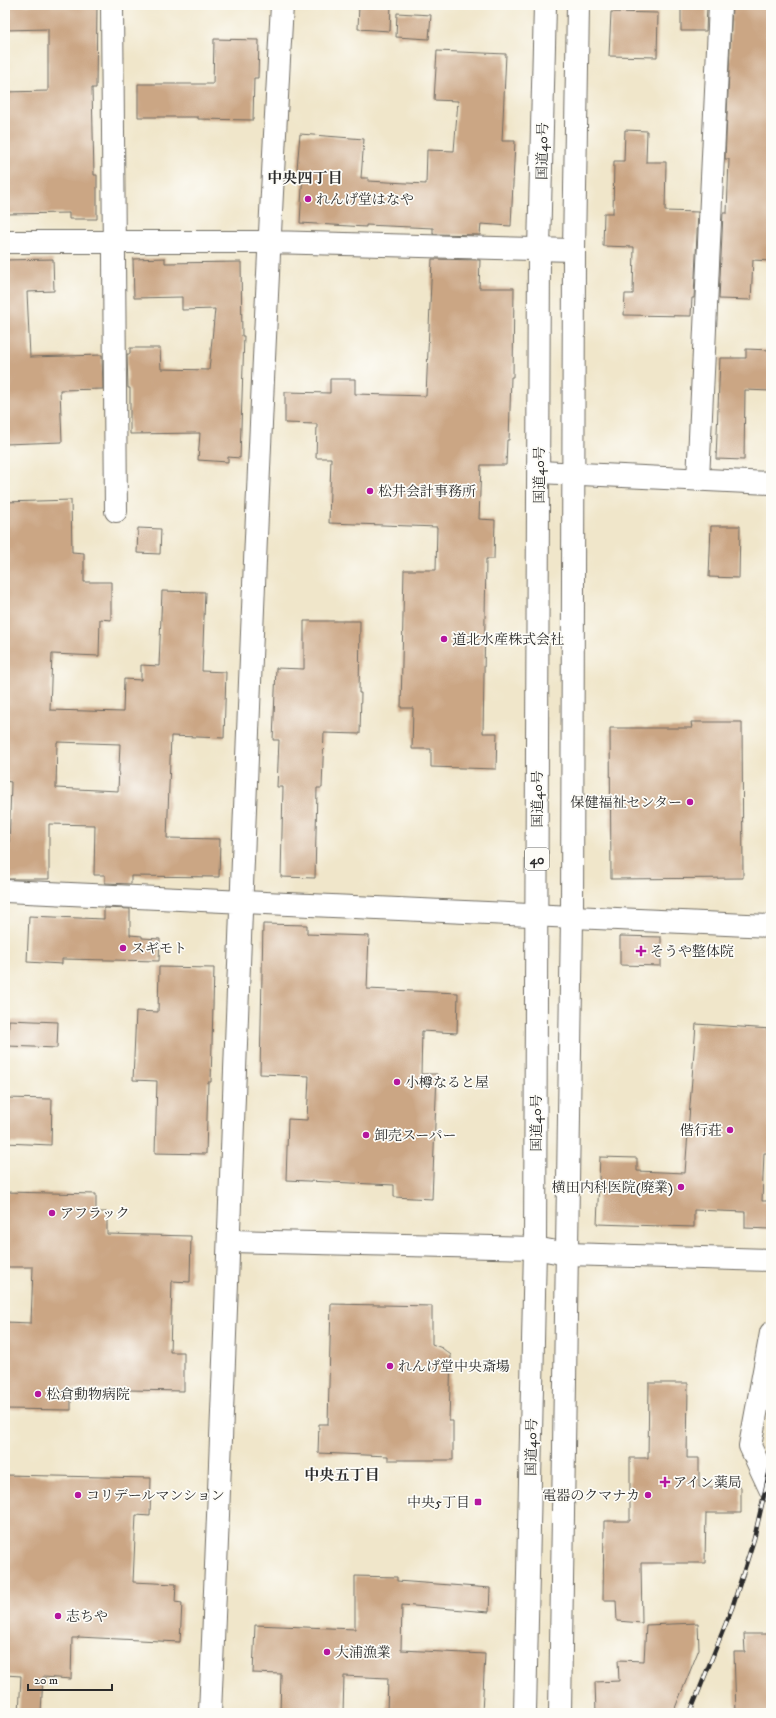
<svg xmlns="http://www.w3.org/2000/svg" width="776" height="1718" font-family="'IM FELL DW Pica','Noto Serif JP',serif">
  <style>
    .building { fill: #cba684; fill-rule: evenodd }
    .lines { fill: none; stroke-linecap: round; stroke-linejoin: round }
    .minor-casing { stroke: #706c63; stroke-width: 24 }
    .highway-casing { stroke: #706c63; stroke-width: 24 }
    .minor { stroke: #fff; stroke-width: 22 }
    .highway { stroke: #fff; stroke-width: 22 }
    .rail-casing { stroke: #2b2b2b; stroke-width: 4.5 }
    .rail { stroke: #fdfcf7; stroke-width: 3; stroke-dasharray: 9; stroke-linecap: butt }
    .poi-dot { fill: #b5179e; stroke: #fdfcf7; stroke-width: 1.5 }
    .labels { text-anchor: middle; stroke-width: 3.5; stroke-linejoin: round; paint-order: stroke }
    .shield { fill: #fdfcf7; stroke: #6a6a68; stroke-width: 1 }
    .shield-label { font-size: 13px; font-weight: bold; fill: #2b2b2b }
    .street-label { font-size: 14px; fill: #2b2b2b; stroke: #fdfcf7 }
    .poi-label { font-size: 14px; fill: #2b2b2b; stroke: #fdfcf7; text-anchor: start }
    .neighbourhood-label { font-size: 15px; font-weight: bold; fill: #2b2b2b; stroke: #fdfcf7 }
  </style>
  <rect width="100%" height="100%" fill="#fdfcf7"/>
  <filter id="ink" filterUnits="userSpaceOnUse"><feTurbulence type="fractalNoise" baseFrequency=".025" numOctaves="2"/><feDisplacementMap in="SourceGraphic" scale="8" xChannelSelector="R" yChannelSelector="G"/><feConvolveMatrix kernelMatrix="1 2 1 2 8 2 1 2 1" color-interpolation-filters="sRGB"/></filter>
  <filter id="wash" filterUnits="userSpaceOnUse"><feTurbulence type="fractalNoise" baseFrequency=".012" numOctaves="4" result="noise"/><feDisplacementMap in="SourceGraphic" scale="16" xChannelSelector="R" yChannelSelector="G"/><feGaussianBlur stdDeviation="0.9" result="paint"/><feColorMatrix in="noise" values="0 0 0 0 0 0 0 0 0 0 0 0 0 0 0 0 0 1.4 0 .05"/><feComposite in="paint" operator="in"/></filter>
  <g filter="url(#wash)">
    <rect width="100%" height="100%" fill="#f0e6ca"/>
    <g id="blocks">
      <!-- building -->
      <path class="building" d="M 5,5 L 97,5 L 96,88 L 92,88 L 94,175 L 97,175 L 97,219 L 69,219 L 69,213 L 5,214 L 5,92 L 48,91 L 48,29 L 5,30 Z
        M 359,5 L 391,5 L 390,31 L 358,29 Z
        M 681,5 L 707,5 L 706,31 L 681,31 Z
        M 732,5 L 771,5 L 771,261 L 753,260 L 751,300 L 719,299 L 723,213 L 727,213 L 729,159 L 725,159 Z
        M 611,12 L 658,13 L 657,57 L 609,56 Z
        M 397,13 L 431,15 L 429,39 L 396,37 Z
        M 214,39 L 259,40 L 258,78 L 254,78 L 253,120 L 198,119 L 198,117 L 138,117 L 138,84 L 213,84 Z
        M 437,51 L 506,54 L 502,141 L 515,141 L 511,226 L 481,224 L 480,235 L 433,234 L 433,228 L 366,225 L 366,227 L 300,223 L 303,170 L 297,169 L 300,134 L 364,139 L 361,178 L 368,178 L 368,181 L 426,184 L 427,150 L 454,151 L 458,101 L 434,100 Z
        M 625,130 L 647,131 L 646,162 L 666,162 L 665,211 L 698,212 L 694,298 L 692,298 L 691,316 L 624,315 L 625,294 L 633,294 L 634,247 L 603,246 L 604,213 L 613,213 L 614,161 L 624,161 Z
        M 165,258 L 165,263 L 241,262 L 242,336 L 244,336 L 240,458 L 228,457 L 228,462 L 198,460 L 200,433 L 130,434 L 130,388 L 128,388 L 127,354 L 130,354 L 130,348 L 160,348 L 161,369 L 209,370 L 215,309 L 182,310 L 182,297 L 134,298 L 133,259 Z
        M 53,259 L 54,291 L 27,292 L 30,357 L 102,355 L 103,389 L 60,390 L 62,442 L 5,444 L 5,260 Z
        M 432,259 L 480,260 L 479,288 L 514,288 L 513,377 L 511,377 L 509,440 L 507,440 L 506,465 L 481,465 L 479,519 L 495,520 L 494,559 L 486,559 L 483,733 L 497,733 L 496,769 L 431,767 L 431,749 L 412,749 L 413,708 L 401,708 L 404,570 L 436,570 L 437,527 L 329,523 L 331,458 L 316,458 L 317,424 L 285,423 L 285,392 L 330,393 L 330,379 L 355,379 L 355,394 L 426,396 Z
        M 746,349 L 771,350 L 771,391 L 745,390 L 744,460 L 716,459 L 720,358 L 746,358 Z
        M 71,500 L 72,552 L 84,553 L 84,582 L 111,582 L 111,620 L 100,619 L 99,656 L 52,654 L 50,710 L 123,712 L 124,679 L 141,680 L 141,665 L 159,666 L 162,591 L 205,592 L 202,671 L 226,672 L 224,738 L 171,736 L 167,838 L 220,839 L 219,877 L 131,876 L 131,884 L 105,883 L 105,875 L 94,875 L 95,825 L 49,824 L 49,879 L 5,879 L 5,850 L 9,850 L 11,782 L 5,781 L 5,502 ZM 57,742 L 120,744 L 118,791 L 56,788 Z
        M 711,526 L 740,526 L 739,578 L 709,577 Z
        M 138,528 L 161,529 L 160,554 L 137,553 Z
        M 304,621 L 360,621 L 359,693 L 361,693 L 360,734 L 324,733 L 322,788 L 317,788 L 315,878 L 281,877 L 283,787 L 277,787 L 279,740 L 273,740 L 276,668 L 304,669 Z
        M 691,722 L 742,722 L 743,878 L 611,879 L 610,728 L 692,728 Z
        M 104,908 L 130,909 L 130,935 L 142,936 L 142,938 L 160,939 L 159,961 L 62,959 L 62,964 L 27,962 L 29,916 L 104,919 Z
        M 263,924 L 307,925 L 307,934 L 369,936 L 367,989 L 458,993 L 457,1033 L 422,1031 L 421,1074 L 437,1074 L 432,1199 L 394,1197 L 394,1185 L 286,1180 L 288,1119 L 307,1120 L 309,1076 L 260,1074 Z
        M 620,936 L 661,937 L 661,966 L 620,965 Z
        M 159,967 L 214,968 L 211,1082 L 208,1082 L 206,1154 L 155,1153 L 157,1081 L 133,1080 L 136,1011 L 158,1012 Z
        M 9,1020 L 58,1022 L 57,1048 L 8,1046 Z
        M 696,1024 L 771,1029 L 771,1153 L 764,1153 L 762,1201 L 770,1201 L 769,1229 L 745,1228 L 745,1212 L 694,1210 L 694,1227 L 597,1224 L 600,1157 L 637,1158 L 637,1171 L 685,1173 Z
        M 5,1098 L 52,1099 L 51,1145 L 5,1143 Z
        M 5,1192 L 96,1194 L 96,1212 L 107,1212 L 107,1234 L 191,1236 L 190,1282 L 172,1281 L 170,1352 L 184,1352 L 184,1391 L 71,1389 L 71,1410 L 5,1409 L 5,1322 L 31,1323 L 33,1267 L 5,1267 Z
        M 331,1304 L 432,1306 L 432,1344 L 442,1348 L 451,1355 L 449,1421 L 453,1421 L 453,1460 L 388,1460 L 388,1456 L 318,1453 L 319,1424 L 328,1424 Z
        M 649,1383 L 688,1383 L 687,1458 L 699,1458 L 699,1487 L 741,1487 L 741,1513 L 706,1513 L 705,1563 L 641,1563 L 642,1623 L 617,1621 L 616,1600 L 603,1600 L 604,1521 L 630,1521 L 630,1458 L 648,1458 Z
        M 5,1475 L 151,1478 L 150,1516 L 136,1515 L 133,1582 L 176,1584 L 175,1602 L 182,1603 L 180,1642 L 78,1637 L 78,1638 L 72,1638 L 71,1679 L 43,1677 L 41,1713 L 19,1713 L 21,1676 L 5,1675 Z
        M 355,1576 L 397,1577 L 397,1581 L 490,1588 L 489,1612 L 402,1605 L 401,1650 L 485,1654 L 482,1713 L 387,1713 L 388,1678 L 344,1676 L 343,1713 L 280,1713 L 281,1674 L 253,1673 L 255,1625 L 355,1629 Z
        M 698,1623 L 699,1649 L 673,1713 L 596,1713 L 595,1682 L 619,1681 L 618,1660 L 644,1661 L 646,1625 Z
        M 744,1634 L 771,1634 L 771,1713 L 736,1713 L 734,1652 L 745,1652 Z"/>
    </g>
  </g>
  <g filter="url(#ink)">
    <use href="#blocks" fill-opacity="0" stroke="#706c63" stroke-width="1"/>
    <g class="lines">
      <defs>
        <path id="minor" d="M 112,5 L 116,511
          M 5,242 L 269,242 L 574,250
          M 539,472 L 771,483
          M 698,480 L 720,5
          M 5,891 L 771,926
          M 230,1241 L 535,1248 L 567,1254 L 771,1260
          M 771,1333 L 750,1446 L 771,1491
          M 210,1713 C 234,1144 250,574 282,5"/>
        <path id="highway" d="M 525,1713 L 535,1248 L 539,249 L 545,5
          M 560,1713 L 572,917 L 574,250 L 578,5"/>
      </defs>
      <!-- minor casing -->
      <use href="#minor" class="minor-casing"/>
      <!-- highway casing -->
      <use href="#highway" class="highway-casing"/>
      <!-- minor -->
      <use href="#minor" class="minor"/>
      <!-- highway -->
      <use href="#highway" class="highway"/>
      <defs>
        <path id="rail" d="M 690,1713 L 732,1608 L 754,1539 L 771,1465"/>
      </defs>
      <!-- rail casing -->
      <use href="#rail" class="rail-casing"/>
      <!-- rail -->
      <use href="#rail" class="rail"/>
    </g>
  </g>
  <!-- markers -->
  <g class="poi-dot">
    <circle cx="308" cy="199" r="4"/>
    <circle cx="370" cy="491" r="4"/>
    <circle cx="444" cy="639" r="4"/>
    <circle cx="690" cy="802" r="4"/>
    <circle cx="123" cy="948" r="4"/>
    <path d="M639 945h4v4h4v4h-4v4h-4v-4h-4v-4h4z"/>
    <circle cx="397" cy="1082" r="4"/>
    <circle cx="730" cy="1130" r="4"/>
    <circle cx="366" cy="1135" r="4"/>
    <circle cx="681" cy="1187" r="4"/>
    <circle cx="52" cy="1213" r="4"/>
    <circle cx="390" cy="1366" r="4"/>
    <circle cx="38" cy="1394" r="4"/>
    <path d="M663 1476h4v4h4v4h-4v4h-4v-4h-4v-4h4z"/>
    <circle cx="78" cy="1495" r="4"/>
    <circle cx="648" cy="1495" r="4"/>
    <rect x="474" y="1498" width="8" height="8" rx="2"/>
    <circle cx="58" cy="1616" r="4"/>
    <circle cx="327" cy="1652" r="4"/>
  </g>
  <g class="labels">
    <!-- shield labels -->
    <rect class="shield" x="525" y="848" width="24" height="22" rx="3"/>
    <g class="shield-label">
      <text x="537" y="864">40</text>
    </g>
    <!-- street labels -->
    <g class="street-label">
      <text transform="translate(542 151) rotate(-89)" y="5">国道40号</text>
      <text transform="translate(539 475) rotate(-90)" y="5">国道40号</text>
      <text transform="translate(537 799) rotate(-90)" y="5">国道40号</text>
      <text transform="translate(536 1123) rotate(-90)" y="5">国道40号</text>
      <text transform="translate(531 1447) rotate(-89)" y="5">国道40号</text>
    </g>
    <!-- poi labels -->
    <g class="poi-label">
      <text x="316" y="204">れんげ堂はなや</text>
      <text x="378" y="496">松井会計事務所</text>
      <text x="452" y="644">道北水産株式会社</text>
      <text x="682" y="807" text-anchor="end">保健福祉センター</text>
      <text x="131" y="953">スギモト</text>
      <text x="650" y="956">そうや整体院</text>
      <text x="405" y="1087">小樽なると屋</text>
      <text x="722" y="1135" text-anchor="end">偕行荘</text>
      <text x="374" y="1140">卸売スーパー</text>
      <text x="673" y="1192" text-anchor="end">横田内科医院(廃業)</text>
      <text x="60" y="1218">アフラック</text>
      <text x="398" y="1371">れんげ堂中央斎場</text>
      <text x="46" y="1399">松倉動物病院</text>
      <text x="673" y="1487">アイン薬局</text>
      <text x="86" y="1500">コリデールマンション</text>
      <text x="640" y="1500" text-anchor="end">電器のクマナカ</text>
      <text x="470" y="1507" text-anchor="end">中央5丁目</text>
      <text x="66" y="1621">志ちや</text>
      <text x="335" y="1657">大浦漁業</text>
    </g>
    <!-- neighbourhood labels -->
    <g class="neighbourhood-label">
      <text x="305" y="183">中央四丁目</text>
      <text x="342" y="1480">中央五丁目</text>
    </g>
  </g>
  <!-- margin -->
  <rect width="776" height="1718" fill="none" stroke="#fdfcf7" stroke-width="20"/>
  <!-- scale -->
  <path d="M28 1684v6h84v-6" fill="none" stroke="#2b2b2b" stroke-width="2"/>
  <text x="34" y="1684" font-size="12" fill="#2b2b2b" stroke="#fdfcf7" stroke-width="3" paint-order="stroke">20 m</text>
</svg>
